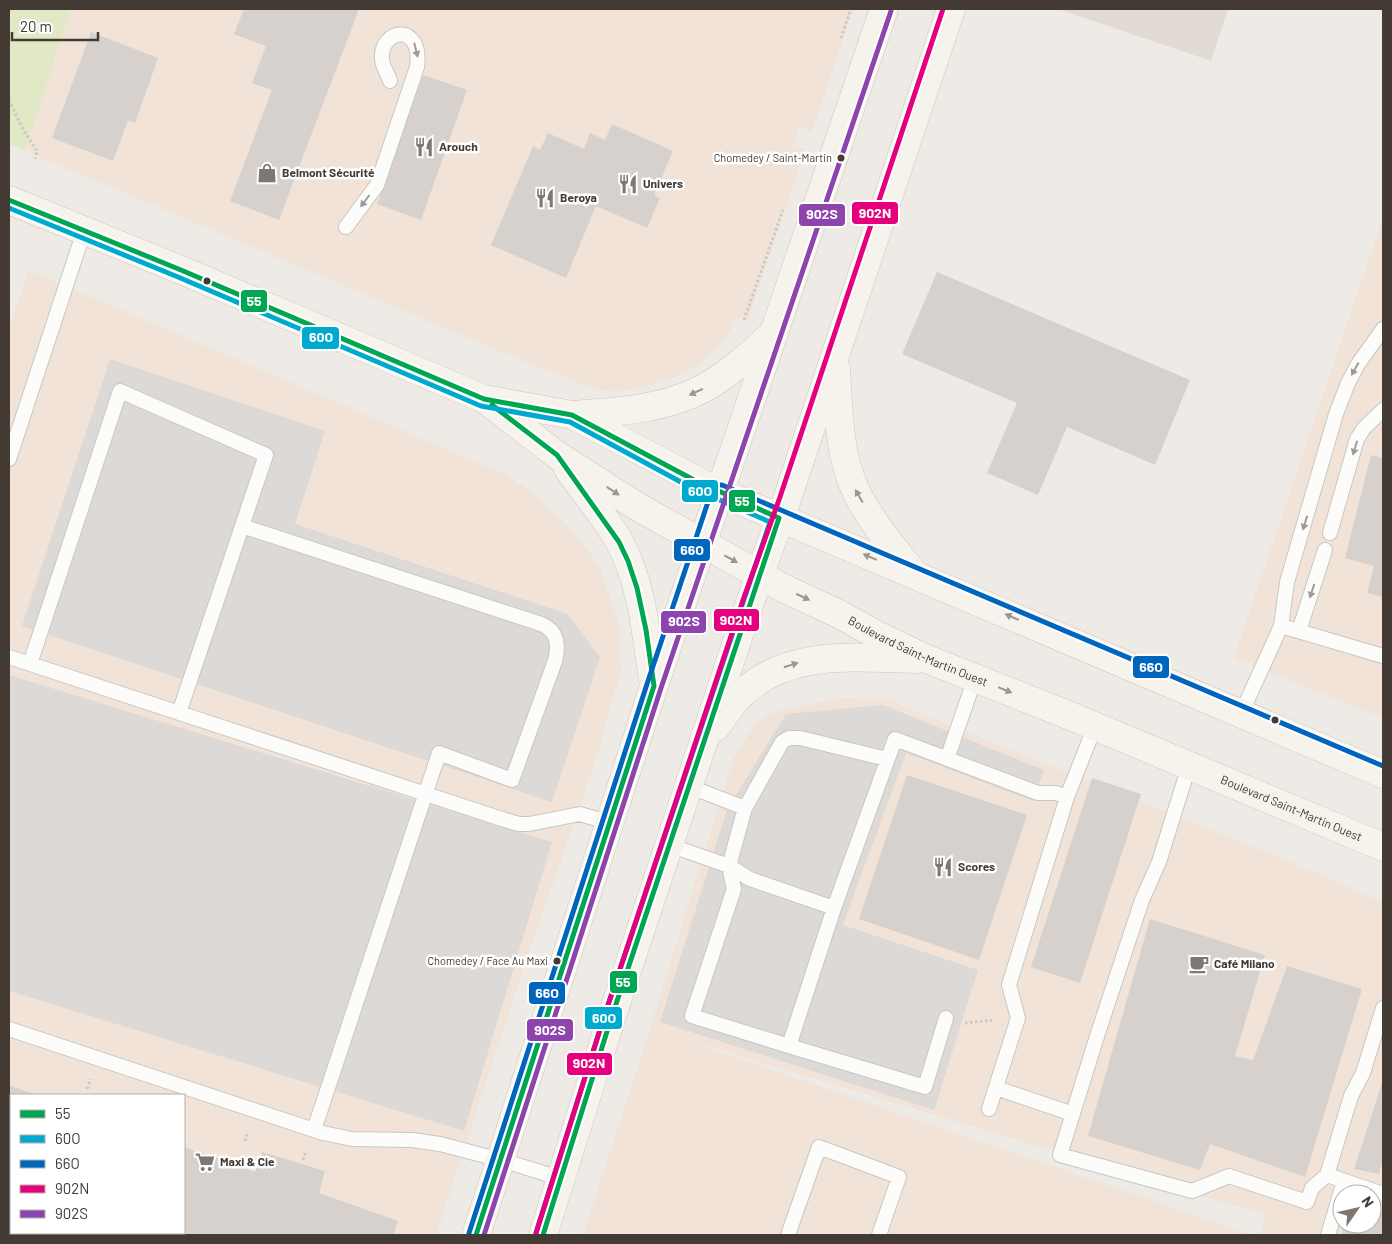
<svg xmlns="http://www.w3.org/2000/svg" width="1392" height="1244" font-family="Barlow,sans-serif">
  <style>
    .residential { fill: #e2dbd3 }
    .commercial { fill: #f1e3d8; fill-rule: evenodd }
    .green { fill: #e0e8c5 }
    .parking { fill: #ddd9d6 }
    .building { fill: #d6d1cd }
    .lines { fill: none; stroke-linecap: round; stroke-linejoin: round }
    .lane-casing { stroke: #cac6c2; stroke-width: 16 }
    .secondary-casing { stroke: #cfc7be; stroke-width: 29 }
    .path { stroke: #ccc9c5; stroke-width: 3; stroke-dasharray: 2.5 2.5; stroke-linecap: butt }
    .lane { stroke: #fcfcfb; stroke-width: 14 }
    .secondary { stroke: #f6f2ec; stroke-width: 28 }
    .bus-1-casing { stroke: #fff; stroke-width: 9 }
    .bus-2-casing { stroke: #fff; stroke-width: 9 }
    .bus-3-casing { stroke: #fff; stroke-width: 9 }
    .bus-4-casing { stroke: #fff; stroke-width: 9 }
    .bus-5-casing { stroke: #fff; stroke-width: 9 }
    .bus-1 { stroke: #00a651; stroke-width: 5 }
    .bus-2 { stroke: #00a9ce; stroke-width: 5 }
    .bus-3 { stroke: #0065bd; stroke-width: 5 }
    .bus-4 { stroke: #e5007d; stroke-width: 5 }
    .bus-5 { stroke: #8e44ad; stroke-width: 5 }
    .oneway { fill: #a09b97 }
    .oneway2 { fill: #9c9690 }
    .bus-dot { fill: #433a33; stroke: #fff; stroke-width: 2 }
    .labels { text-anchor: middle; stroke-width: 5; stroke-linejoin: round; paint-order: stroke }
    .bus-label { font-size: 11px; fill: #433a33; stroke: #fff; text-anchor: end }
    .poi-label { font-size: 12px; font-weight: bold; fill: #433a33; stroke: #fff; text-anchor: start }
    .street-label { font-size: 12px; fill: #433a33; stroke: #fff }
    .line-badge { stroke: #fff; stroke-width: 2 }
    .badge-label { font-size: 14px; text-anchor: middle; font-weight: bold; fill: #fff }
  </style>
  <rect width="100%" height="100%" fill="#eeeae6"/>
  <!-- residential -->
  <path class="residential" d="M 1058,9 L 1228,9 L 1211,61 Z"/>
  <!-- commercial -->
  <path class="commercial" d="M 71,9 L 853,9 L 812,132 L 800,127 L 793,145 L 805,150 L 748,320 L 738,317 L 729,333 L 715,351 L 696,366 L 672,378 L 643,388 L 617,391 L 597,390 L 504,353 L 25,151 Z
    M 1383,217 L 1383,718 L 1234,658 Z
    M 29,270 L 504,474 L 534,493 L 570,528 L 599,565 L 620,627 L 621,670 L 599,750 L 528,956 L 436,1235 L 9,1235 L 9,328 ZM 11,1095 L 184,1095 L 184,1233 L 11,1233 Z
    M 839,698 L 891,700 L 938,721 L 1282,858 L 1383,902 L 1383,1235 L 1261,1235 L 1266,1215 L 670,1035 L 1253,1235 L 583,1235 L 650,1029 L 733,759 L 756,723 L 774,712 ZM 1342,1194 L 1372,1194 L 1372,1224 L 1342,1224 Z"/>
  <!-- green -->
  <path class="green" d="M 9,9 L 71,9 L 25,151 L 9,144 Z"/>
  <!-- parking -->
  <path class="parking" d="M 110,359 L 325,431 L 295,524 L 568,614 L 600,657 L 552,802 L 22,626 Z
    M 9,675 L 552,842 L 464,1131 L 9,991 Z
    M 883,705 L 1044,770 L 1033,801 L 906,753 L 843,925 L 978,970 L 934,1110 L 660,1022 L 727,810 L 786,714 Z"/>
  <!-- building -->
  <path class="building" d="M 244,9 L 359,9 L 279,220 L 230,201 L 272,90 L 252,83 L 266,46 L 234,34 Z
    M 91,32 L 158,58 L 135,123 L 128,120 L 113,161 L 52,138 Z
    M 423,75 L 467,90 L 421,220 L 377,204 Z
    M 612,124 L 673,151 L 654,195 L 660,198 L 647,228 L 596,206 L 566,278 L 491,245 L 533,146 L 540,150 L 548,133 L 584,149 L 590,133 L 605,140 Z
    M 937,272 L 1190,380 L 1155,465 L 1067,427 L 1038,495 L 987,473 L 1017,403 L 902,354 Z
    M 1371,455 L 1383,458 L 1383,597 L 1367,593 L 1374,566 L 1345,558 Z
    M 907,775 L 1027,815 L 979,960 L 859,919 Z
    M 1092,778 L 1141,794 L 1080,983 L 1031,967 Z
    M 1150,919 L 1265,955 L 1235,1056 L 1253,1060 L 1287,966 L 1362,989 L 1305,1177 L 1210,1144 L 1200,1170 L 1088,1136 Z
    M 1383,1080 L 1383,1160 L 1379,1174 L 1354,1169 Z
    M 9,1085 L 36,1095 L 11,1095 L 11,1233 L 184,1233 L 184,1147 L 255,1172 L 262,1152 L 325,1171 L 319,1193 L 398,1221 L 393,1235 L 9,1235 Z
    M 1372,1209 L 1383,1212 L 1383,1235 L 1341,1235 L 1345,1224 L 1372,1224 Z"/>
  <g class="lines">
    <defs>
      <path id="lane" d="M 346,227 L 377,185 L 417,67 C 423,22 380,28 382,59 C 382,67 388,73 390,81
        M 9,459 L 84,231
        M 242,526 L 541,624 C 558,631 559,645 555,661 L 512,780 L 439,753 L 314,1130
        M 1330,533 L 1357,439 L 1364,428 L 1383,410
        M 1281,626 L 1287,582 L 1336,414 L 1348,383 L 1358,364 L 1383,329
        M 1299,631 L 1325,550
        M 9,657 L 505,820 L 519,824 L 529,824 L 580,814 L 610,823
        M 30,664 L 120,391 L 266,455 L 179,713
        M 1241,714 L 1281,626 L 1383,656
        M 947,759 L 975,678
        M 1189,766 L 1159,862 L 1142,900 L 1099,1030 L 1060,1155 L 1192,1191 L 1229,1176 L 1307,1202 L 1312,1188 L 1327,1175 L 1351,1096 L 1363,1073 L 1383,1008
        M 745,808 L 782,742 L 789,738 L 800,738 L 887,759
        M 669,845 L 729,866 L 745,808 L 688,786
        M 729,866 L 750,879 L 834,908 L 895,739 L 1038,793 L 1056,793 L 1067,797 L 1095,726
        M 729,866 L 734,889 L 692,1016 L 789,1046 L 834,908
        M 9,1029 L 323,1133 L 352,1139 L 412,1140 L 440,1144 L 501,1160 L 560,1178
        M 789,1046 L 925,1087 L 946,1018
        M 996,1088 L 1073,1114
        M 989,1109 L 1018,1018 L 1009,985 L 1067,797
        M 1327,1175 L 1383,1194
        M 788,1235 L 819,1147 L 899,1177 L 879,1235
        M 1328,1235 L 1344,1181"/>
      <g id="secondary">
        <path d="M 9,200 L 181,270 L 484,399 L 572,415 L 719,492 L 1383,774"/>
        <path d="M 836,368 C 839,408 838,452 855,489 C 869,520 894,548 914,574"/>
        <path id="s1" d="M 487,401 L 557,455 L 638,507 L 783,588 L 837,613 L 877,635 L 927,659 L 1073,717 L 1383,847"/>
        <path d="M 572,415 C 619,412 670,409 711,384 C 734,370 754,351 774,333"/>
        <path d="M 568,469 C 585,493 605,516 619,541 C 642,583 646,633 653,680"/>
        <path d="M 716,727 C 722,718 728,710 734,702 C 781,647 855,658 918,659"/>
        <path d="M 476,1235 L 654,686 L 884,9"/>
        <path d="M 543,1235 L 610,1022 L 750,602 L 787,499 L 951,9"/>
      </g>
    </defs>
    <!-- lane casing -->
    <use href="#lane" class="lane-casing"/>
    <!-- secondary casing -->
    <use href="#secondary" class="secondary-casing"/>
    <!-- path -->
    <path class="path" d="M 841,38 L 851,9
      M 9,100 L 24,131 L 35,148 L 37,151 L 35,159
      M 744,320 L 783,210
      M 965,1023 L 994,1020
      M 87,1089 L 91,1079
      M 245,1141 L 248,1131
      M 303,1160 L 306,1150"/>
    <!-- lane -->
    <use href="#lane" class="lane"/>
    <!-- secondary -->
    <use href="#secondary" class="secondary"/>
    <defs>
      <path id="bus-1" d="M 9,200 L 181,270 L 484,399 L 572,415 L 694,480 L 779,518 L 610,1022 L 543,1235
        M 476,1235 L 654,686 L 646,630 L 637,588 L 628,561 L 619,542 L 557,455 L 492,405"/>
      <path id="bus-2" d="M 9,208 L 178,277 L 481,406 L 570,422 L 690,487 L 770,522 L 603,1020 L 536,1233"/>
      <path id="bus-3" d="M 469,1233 L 647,684 L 712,490 L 716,485 L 722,485 L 1383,766"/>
      <path id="bus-4" d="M 536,1233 L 603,1020 L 743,600 L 780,497 L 943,9"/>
      <path id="bus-5" d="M 484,1235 L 661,688 L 891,11"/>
    </defs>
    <!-- bus-1 casing -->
    <use href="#bus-1" class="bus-1-casing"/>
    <!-- bus-2 casing -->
    <use href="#bus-2" class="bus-2-casing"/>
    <!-- bus-3 casing -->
    <use href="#bus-3" class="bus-3-casing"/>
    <!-- bus-4 casing -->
    <use href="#bus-4" class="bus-4-casing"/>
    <!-- bus-5 casing -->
    <use href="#bus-5" class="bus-5-casing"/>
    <!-- bus-1 -->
    <use href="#bus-1" class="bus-1"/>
    <!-- bus-2 -->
    <use href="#bus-2" class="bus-2"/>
    <!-- bus-3 -->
    <use href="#bus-3" class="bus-3"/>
    <!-- bus-4 -->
    <use href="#bus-4" class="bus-4"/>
    <!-- bus-5 -->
    <use href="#bus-5" class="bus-5"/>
  </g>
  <!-- one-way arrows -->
  <defs><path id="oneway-solid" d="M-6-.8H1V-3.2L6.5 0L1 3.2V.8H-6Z" transform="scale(1.25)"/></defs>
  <g class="oneway">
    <use href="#oneway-solid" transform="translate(416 50) rotate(76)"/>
    <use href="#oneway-solid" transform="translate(365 201) rotate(127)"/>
    <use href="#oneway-solid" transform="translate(1355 369) rotate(119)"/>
    <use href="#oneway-solid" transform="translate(1355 448) rotate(107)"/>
    <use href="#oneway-solid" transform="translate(1305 523) rotate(107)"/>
    <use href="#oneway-solid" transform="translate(1312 591) rotate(108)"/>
  </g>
  <g class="oneway2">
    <use href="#oneway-solid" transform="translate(696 392) rotate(155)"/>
    <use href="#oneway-solid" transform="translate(613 491) rotate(33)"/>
    <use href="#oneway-solid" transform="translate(859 496) rotate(-120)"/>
    <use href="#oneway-solid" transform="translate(870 557) rotate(-157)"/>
    <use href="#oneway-solid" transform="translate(731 559) rotate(29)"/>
    <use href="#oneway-solid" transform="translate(803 597) rotate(25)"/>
    <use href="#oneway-solid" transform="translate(1012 617) rotate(-157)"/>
    <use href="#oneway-solid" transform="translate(791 665) rotate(-17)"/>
    <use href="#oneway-solid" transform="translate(1005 690) rotate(22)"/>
  </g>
  <!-- icons -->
  <defs>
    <symbol id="restaurant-bare" viewBox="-9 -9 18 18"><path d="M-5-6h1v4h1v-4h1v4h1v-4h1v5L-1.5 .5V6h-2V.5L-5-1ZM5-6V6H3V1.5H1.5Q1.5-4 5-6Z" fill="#7f7872" stroke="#fff" stroke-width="2.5" paint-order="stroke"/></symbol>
    <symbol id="shop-bare" viewBox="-9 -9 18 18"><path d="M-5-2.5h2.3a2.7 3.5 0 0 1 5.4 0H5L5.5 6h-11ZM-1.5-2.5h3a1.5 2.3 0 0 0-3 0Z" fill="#7f7872" stroke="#fff" stroke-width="2.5" paint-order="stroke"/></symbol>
    <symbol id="cafe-bare" viewBox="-9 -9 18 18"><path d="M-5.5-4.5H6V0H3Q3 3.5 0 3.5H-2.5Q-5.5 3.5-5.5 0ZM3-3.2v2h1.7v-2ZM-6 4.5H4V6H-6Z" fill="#7f7872" stroke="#fff" stroke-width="2.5" paint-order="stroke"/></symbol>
    <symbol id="supermarket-bare" viewBox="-9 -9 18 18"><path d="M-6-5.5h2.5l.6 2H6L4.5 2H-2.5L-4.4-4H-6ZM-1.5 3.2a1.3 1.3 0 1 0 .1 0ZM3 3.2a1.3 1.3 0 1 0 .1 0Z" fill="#7f7872" stroke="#fff" stroke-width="2.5" paint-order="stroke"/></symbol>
  </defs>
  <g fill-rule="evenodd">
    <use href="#restaurant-bare" x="410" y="133" width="28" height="28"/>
    <use href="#shop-bare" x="253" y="159" width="28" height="28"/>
    <use href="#restaurant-bare" x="614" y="170" width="28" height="28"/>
    <use href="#restaurant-bare" x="531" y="184" width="28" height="28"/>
    <use href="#restaurant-bare" x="929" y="853" width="28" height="28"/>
    <use href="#cafe-bare" x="1185" y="950" width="28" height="28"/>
    <use href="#supermarket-bare" x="191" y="1148" width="28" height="28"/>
  </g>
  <!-- markers -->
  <g class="bus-dot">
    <circle cx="841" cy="158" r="4.5"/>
    <circle cx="207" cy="281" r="4.5"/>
    <circle cx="1275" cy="720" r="4.5"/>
    <circle cx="557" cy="961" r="4.5"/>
  </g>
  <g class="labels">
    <!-- bus labels -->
    <g class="bus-label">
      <text x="832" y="162">Chomedey / Saint-Martin</text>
      <text x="548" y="965">Chomedey / Face Au Maxi</text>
    </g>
    <!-- poi labels -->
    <g class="poi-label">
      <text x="439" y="151">Arouch</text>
      <text x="282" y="177">Belmont Sécurité</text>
      <text x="643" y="188">Univers</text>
      <text x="560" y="202">Beroya</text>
      <text x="958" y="871">Scores</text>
      <text x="1214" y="968">Café Milano</text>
      <text x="220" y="1166">Maxi &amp; Cie</text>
    </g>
    <!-- street labels -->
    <g class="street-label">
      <text dy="4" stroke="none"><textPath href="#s1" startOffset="500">Boulevard Saint-Martin Ouest</textPath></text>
      <text dy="4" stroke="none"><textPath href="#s1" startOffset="905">Boulevard Saint-Martin Ouest</textPath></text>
    </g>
  </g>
  <g class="line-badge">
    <rect x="851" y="201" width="48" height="24" rx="5" fill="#e5007d"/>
    <rect x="798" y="203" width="48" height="24" rx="5" fill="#8e44ad"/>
    <rect x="240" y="289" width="28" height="24" rx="5" fill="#00a651"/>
    <rect x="301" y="326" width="39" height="24" rx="5" fill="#00a9ce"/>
    <rect x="681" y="479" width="38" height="24" rx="5" fill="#00a9ce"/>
    <rect x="728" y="489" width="28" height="24" rx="5" fill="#00a651"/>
    <rect x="673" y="538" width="38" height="24" rx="5" fill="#0065bd"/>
    <rect x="713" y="608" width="47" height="24" rx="5" fill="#e5007d"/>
    <rect x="660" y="610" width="47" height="24" rx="5" fill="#8e44ad"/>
    <rect x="1132" y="655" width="38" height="24" rx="5" fill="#0065bd"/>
    <rect x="609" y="970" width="29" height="24" rx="5" fill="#00a651"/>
    <rect x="528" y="981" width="38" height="24" rx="5" fill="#0065bd"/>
    <rect x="584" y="1006" width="39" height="24" rx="5" fill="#00a9ce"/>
    <rect x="526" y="1018" width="48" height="24" rx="5" fill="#8e44ad"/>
    <rect x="566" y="1052" width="47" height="24" rx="5" fill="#e5007d"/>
  </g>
  <g class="badge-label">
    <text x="875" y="218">902N</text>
    <text x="822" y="219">902S</text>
    <text x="254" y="306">55</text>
    <text x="321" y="342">60O</text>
    <text x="700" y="496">60O</text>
    <text x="742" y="506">55</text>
    <text x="692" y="555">66O</text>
    <text x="736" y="625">902N</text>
    <text x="684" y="626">902S</text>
    <text x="1151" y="672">66O</text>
    <text x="623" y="987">55</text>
    <text x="547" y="998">66O</text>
    <text x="604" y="1023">60O</text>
    <text x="550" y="1035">902S</text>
    <text x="589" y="1068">902N</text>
  </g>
  <!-- border -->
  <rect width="1392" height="1244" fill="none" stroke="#433a33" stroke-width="20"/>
  <!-- legend -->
  <rect x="10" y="1094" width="175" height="140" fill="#ffffff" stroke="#b4b0ad"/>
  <rect x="20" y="1110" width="25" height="8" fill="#00a651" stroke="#b4b0ad"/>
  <text x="55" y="1119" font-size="15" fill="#433a33">55</text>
  <rect x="20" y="1135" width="25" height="8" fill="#00a9ce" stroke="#b4b0ad"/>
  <text x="55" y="1144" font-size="15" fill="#433a33">60O</text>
  <rect x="20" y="1160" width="25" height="8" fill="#0065bd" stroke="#b4b0ad"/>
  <text x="55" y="1169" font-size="15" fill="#433a33">66O</text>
  <rect x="20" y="1185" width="25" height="8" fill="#e5007d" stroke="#b4b0ad"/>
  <text x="55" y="1194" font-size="15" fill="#433a33">902N</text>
  <rect x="20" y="1210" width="25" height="8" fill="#8e44ad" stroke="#b4b0ad"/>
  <text x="55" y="1219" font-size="15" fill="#433a33">902S</text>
  <!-- north arrow -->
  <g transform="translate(1357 1209) rotate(56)"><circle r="24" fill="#ffffff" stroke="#b4b0ad"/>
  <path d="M0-4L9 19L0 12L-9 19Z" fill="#7f7872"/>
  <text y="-8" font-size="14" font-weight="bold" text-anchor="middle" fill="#433a33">N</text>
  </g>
  <!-- scale -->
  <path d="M12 32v8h86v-8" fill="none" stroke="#433a33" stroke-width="2.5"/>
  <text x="20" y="32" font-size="15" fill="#433a33" stroke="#ffffff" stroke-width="4" paint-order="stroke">20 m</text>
</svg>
